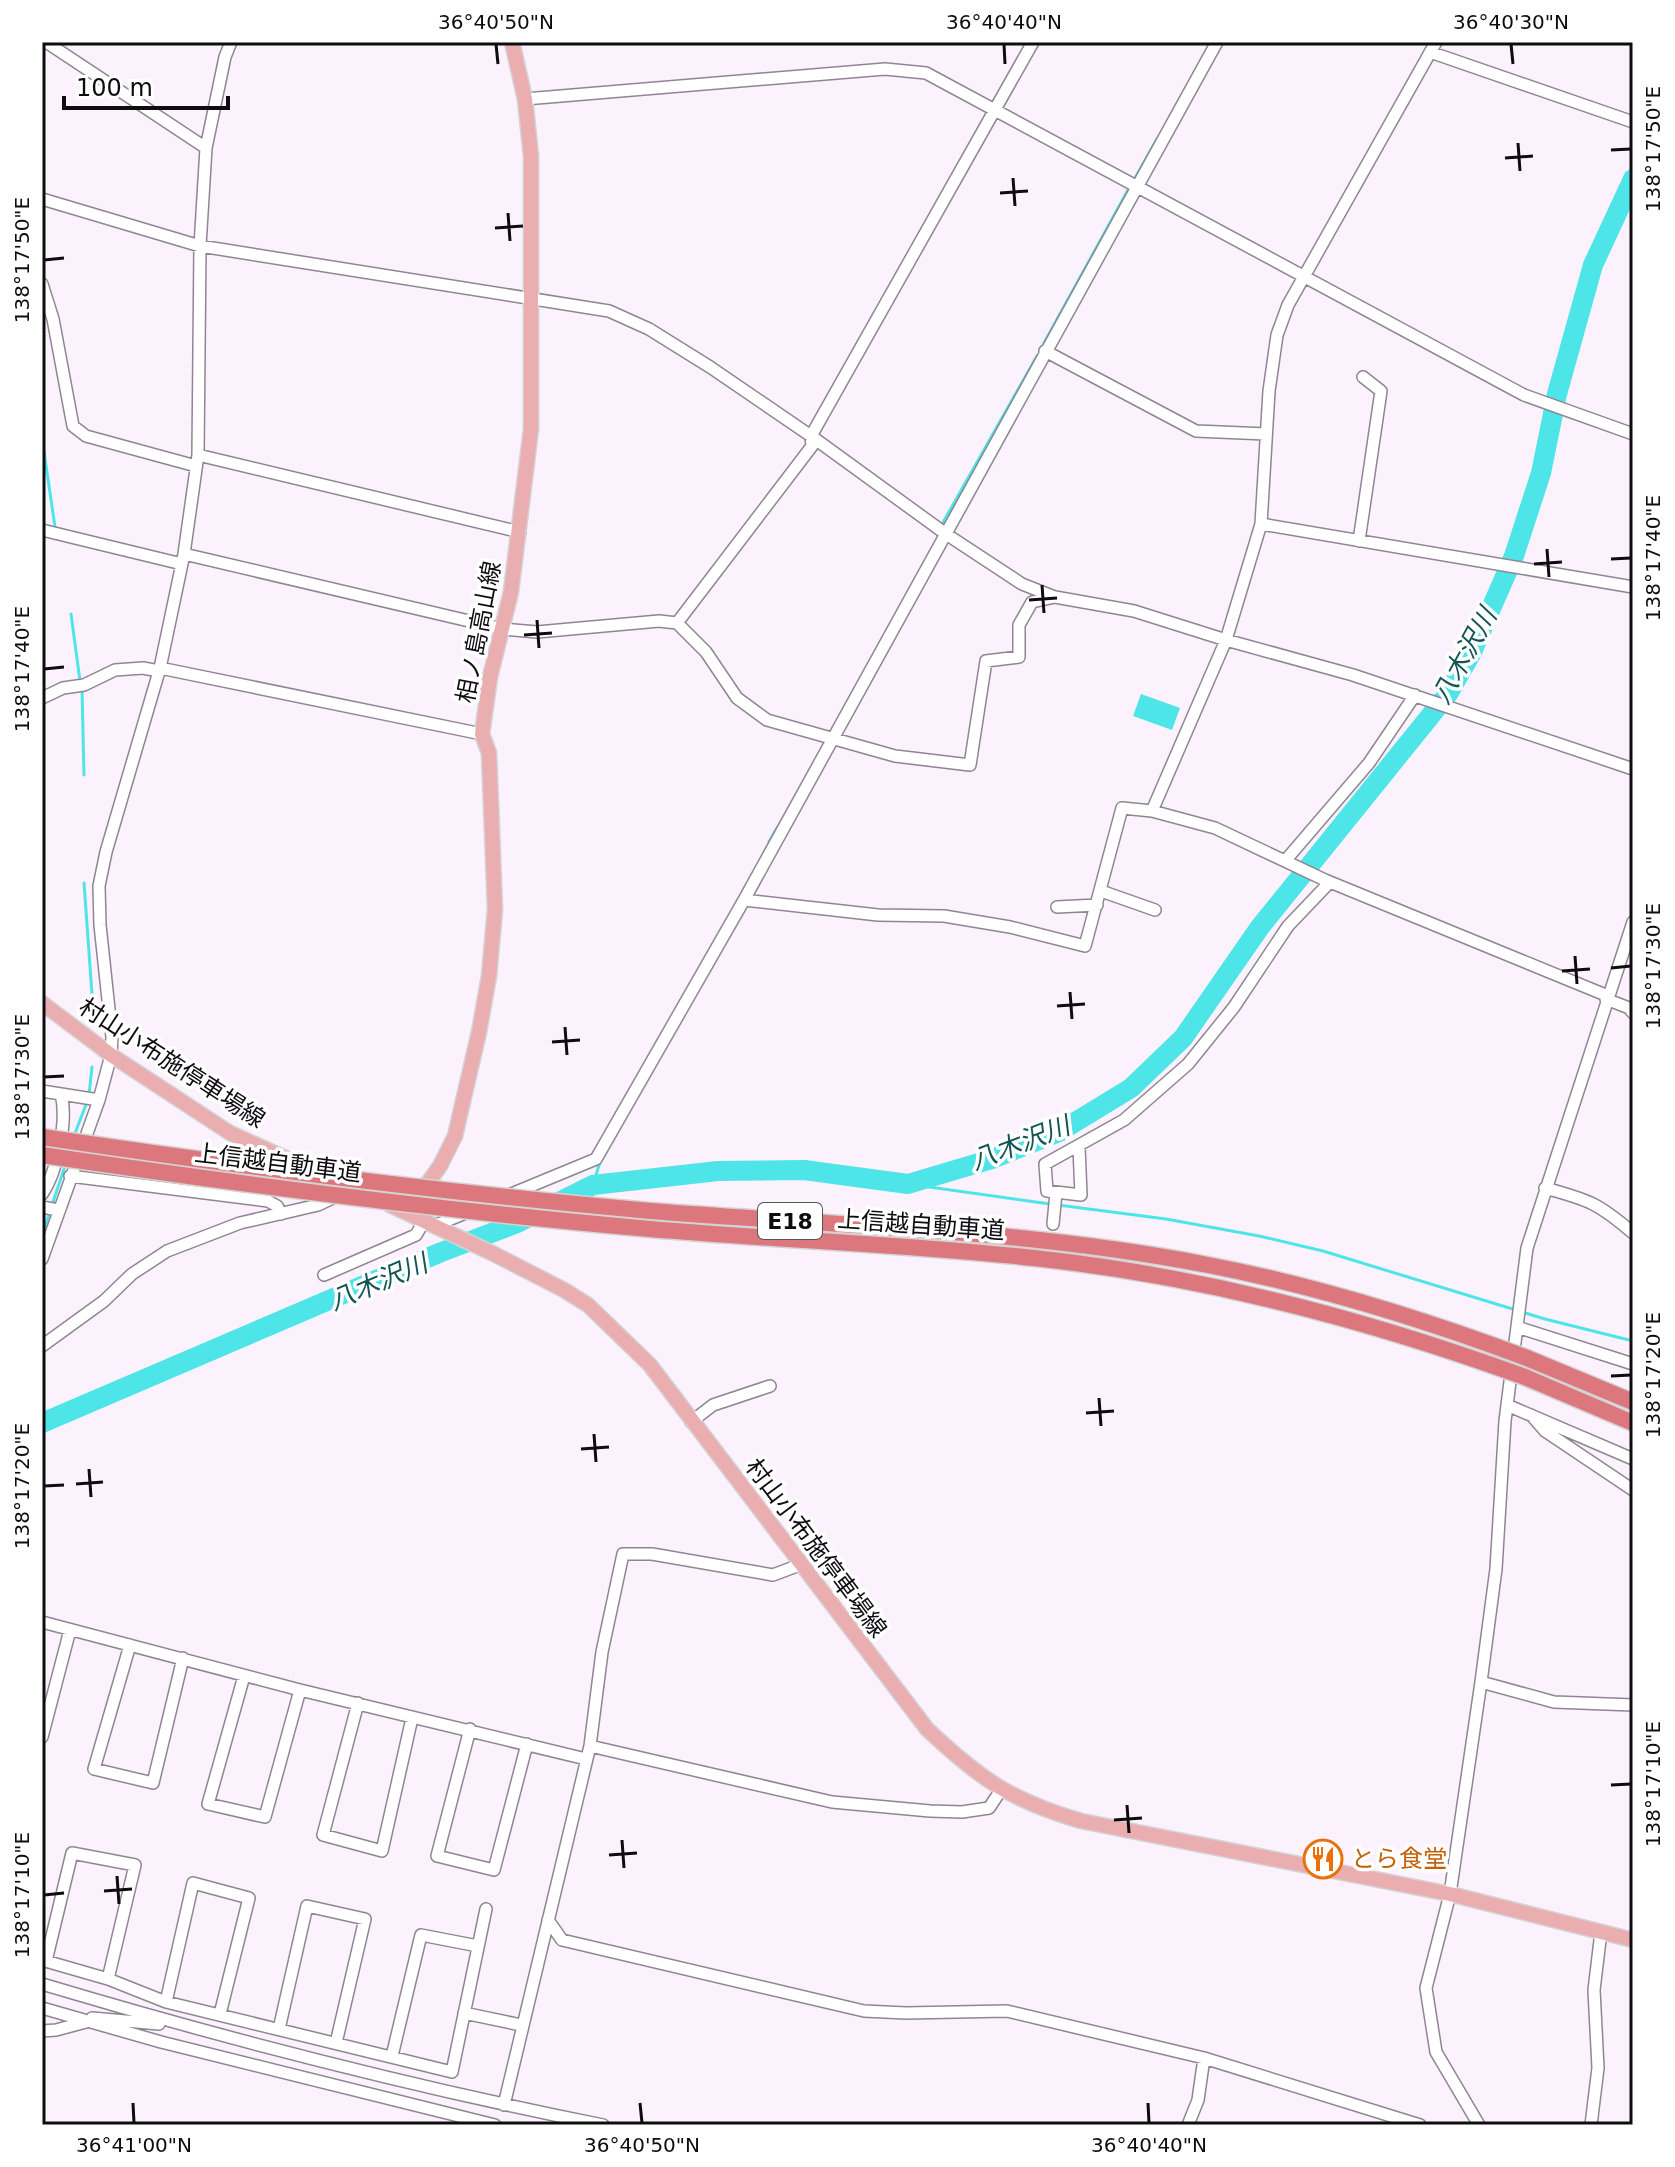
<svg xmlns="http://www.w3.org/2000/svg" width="1675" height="2167" font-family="'DejaVu Sans','Noto Sans JP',sans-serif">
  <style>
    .water { fill: #4ee5e8 }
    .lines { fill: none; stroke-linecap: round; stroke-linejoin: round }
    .stream { stroke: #4ee5e8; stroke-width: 3 }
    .river { stroke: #4ee5e8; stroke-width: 20 }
    .minor-casing { stroke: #8e8690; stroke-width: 14 }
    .major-casing { stroke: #d4d3d4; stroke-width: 17 }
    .highway-casing { stroke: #d4d3d4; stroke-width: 19 }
    .minor { stroke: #fff; stroke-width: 11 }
    .major { stroke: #eaaeb1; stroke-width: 14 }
    .highway { stroke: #dc787d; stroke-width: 16 }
    .highway-bridge-casing { stroke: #d4d3d4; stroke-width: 19; stroke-linecap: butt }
    .highway-bridge { stroke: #dc787d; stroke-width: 16 }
    .ticks { fill: none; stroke: #0e0c0f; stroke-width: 3 }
    .labels { text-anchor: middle; stroke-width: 7; stroke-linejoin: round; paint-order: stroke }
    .shield { fill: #fff; stroke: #565557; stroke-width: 2 }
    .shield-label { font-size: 22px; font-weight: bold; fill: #0e0c0f }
    .street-label { font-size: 24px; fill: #0e0c0f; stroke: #fff }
    .food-label { font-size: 24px; fill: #c56008; stroke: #fff; text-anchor: start }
    .water-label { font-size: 26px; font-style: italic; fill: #135455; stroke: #fff }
    .neatline { fill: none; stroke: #0e0c0f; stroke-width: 3 }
    .ticks-label { font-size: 20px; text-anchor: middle; fill: #0e0c0f }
  </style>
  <rect width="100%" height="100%" fill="#fbf2fd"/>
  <!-- water -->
  <path class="water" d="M 1141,694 L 1180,708 L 1172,730 L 1133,716 Z"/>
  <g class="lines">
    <!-- stream -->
    <path class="stream" d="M 1134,180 L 1157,139
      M 1044,343 L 1128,190
      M 42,438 L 55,527
      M 941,526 L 1037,356
      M 71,614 L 80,681
      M 82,689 L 84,775
      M 769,842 L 777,828
      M 84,883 L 94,1022
      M 89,1095 L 92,1067
      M 74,1136 L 87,1102
      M 908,1184 L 1050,1204
      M 593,1185 L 600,1162
      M 52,1205 L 66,1163
      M 1058,1205 L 1166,1219 L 1259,1236 L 1323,1251 L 1545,1319 L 1633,1341
      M 42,1235 L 50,1212"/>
    <!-- river -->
    <path class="river" d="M 42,1423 L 439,1253 L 515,1224 L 593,1185 L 718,1171 L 804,1170 L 908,1184 L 992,1159 L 1059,1132 L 1131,1088 L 1183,1038 L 1260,927 L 1448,694 L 1471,654 L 1514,556 L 1541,473 L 1557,394 L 1593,265 L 1633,179"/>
    <defs>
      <path id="minor" d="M 46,42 L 206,148
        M 1430,52 L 1633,122
        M 525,99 L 885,69 L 926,73 L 1524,395 L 1633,434
        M 42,199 L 200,246 L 609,311 L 649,329 L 710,367 L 811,436 L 946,534 L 1022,584 L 1055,597 L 1134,611 L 1226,640 L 1353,675 L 1633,769
        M 42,284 L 53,319 L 73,426 L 86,436 L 196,466
        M 1045,351 L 1196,431 L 1266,434
        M 198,455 L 520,532
        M 1261,524 L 1633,587
        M 42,530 L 182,564
        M 1359,541 L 1381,391 L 1363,377
        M 184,554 L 503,629 L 537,632 L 659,621 L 677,623 L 812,446 L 811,436 L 1033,42
        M 677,623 L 706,652 L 737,698 L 767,720 L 895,756 L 970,765 L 986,661 L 1019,657 L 1019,625 L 1032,602 L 1055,597
        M 160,668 L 482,734
        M 42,698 L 63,688 L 84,685 L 115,670 L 143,668 L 159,671
        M 1152,811 L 1226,640 L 1261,524 L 1269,391 L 1277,335 L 1288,305 L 1436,42
        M 1285,861 L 1369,763 L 1415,695
        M 1101,891 L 1155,910
        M 744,900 L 878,915 L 944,916 L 1010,927 L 1085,946 L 1122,808 L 1152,811 L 1215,828 L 1325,880 L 1608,996
        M 1057,907 L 1097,905
        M 1606,999 L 1629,1008 L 1633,1013
        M 42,1091 L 99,1100
        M 1079,1147 L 1081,1195 L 1047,1191 L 1045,1164 L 1124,1120 L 1188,1064 L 1234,1007 L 1288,926 L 1330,882
        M 70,1176 L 268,1201 L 277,1206 L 281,1214
        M 1545,1188 C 1589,1200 1598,1203 1633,1233
        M 42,1194 C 57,1172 68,1121 61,1094
        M 42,1207 L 58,1210
        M 1053,1224 L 1056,1193
        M 434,1226 L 596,1159 L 744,900 L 1217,42
        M 42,1259 L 99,1100 L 111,1055 L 112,1037 L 100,925 L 99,886 L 106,852 L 160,668 L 184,554 L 198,455 L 200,246 L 206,148 L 225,57 L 231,42
        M 324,1275 L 416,1235 L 424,1221
        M 1517,1327 L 1633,1364
        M 42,1346 L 104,1301 L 132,1274 L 167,1251 L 240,1223 L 318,1205 L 337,1196
        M 1507,1405 L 1633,1459
        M 1531,1415 L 1545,1431 L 1633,1490
        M 691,1422 L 713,1405 L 770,1386
        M 42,1622 L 300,1690 L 586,1759
        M 130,1645 L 94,1769 L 153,1783 L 183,1658
        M 244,1676 L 208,1804 L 265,1817 L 300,1690
        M 1481,1682 L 1554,1702 L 1633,1705
        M 358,1703 L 323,1835 L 382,1851 L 412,1718
        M 470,1729 L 437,1856 L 494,1870 L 527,1744
        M 42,1737 L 70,1630
        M 590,1746 L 832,1802 L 930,1811 L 962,1812 L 989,1808 L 1001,1790
        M 548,1920 L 562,1940 L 864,2011 L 906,2013 L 1007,2011 L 1204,2058 L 1420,2125
        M 42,1960 L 108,1979 L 166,2002 L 452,2072 L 486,1909
        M 46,1961 L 72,1853 L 135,1865 L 108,1979
        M 42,1984 C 226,2039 414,2087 603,2125
        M 166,2002 L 193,1883 L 249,1898 L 220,2014
        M 42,2008 L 161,2042 L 495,2125
        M 464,2013 L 521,2025
        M 92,2018 L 159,2024
        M 279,2029 L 307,1906 L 365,1919 L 336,2043
        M 42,2031 L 56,2030 L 86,2022
        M 392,2056 L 421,1935 L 478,1946
        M 504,2105 L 590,1746 L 602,1652 L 623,1554 L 652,1554 L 773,1575 L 802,1564
        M 1188,2125 L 1198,2100 L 1204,2058
        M 1479,2125 L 1436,2052 L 1426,1988 L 1450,1894 L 1481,1682 L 1496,1569 L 1505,1421 L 1527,1248 L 1633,922
        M 1591,2125 L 1598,2068 L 1594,1990 L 1601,1932"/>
      <path id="major" d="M 42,1003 L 111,1055 L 230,1133 L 371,1197
        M 390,1205 L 494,1254 L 564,1290 L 588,1305 L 650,1365 L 927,1729 C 980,1779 1010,1800 1081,1821 L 1450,1894 L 1633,1940
        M 407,1212 L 440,1166 L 455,1136 L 479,1032 L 489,976 L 495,909 L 489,753 L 482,734 L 490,677 L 511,592 L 531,429 L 531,156 L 525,99 L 512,42"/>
      <path id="highway" d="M 1527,1358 L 1633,1402
        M 1525,1377 L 1633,1423"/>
    </defs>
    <!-- minor casing -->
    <use href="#minor" class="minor-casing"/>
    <!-- major casing -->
    <use href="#major" class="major-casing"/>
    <!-- highway casing -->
    <use href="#highway" class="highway-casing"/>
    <!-- minor -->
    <use href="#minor" class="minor"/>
    <!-- major -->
    <use href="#major" class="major"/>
    <!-- highway -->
    <use href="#highway" class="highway"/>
    <defs>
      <path id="highway-bridge" d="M 42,1137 C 244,1167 447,1193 651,1211 C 837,1226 1024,1229 1208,1265 C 1317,1286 1423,1319 1527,1358
        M 42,1155 C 244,1185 446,1211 650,1229 C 778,1240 906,1244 1034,1258 C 1202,1276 1366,1319 1525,1377"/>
    </defs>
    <!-- highway-bridge casing -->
    <use href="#highway-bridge" class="highway-bridge-casing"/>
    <!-- highway-bridge -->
    <use href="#highway-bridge" class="highway-bridge"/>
  </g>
  <!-- ticks -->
  <path class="ticks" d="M 496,44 L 498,64M 1004,44 L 1005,64M 1511,44 L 1513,64M 1518,143 L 1520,171M 1611,150 L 1631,149M 1505,158 L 1533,156M 1013,178 L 1015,206M 1000,193 L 1028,191M 508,213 L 510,241M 495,228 L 523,226M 44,260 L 64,258M 1547,549 L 1549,577M 1611,559 L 1631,558M 1534,564 L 1562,562M 1042,585 L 1044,613M 1029,600 L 1057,598M 537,620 L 539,648M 524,635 L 552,633M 44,669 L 64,667M 1575,956 L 1577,984M 1611,968 L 1631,966M 1562,971 L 1590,969M 1070,992 L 1072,1019M 1057,1006 L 1085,1004M 565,1027 L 567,1055M 552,1042 L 580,1040M 44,1077 L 64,1076M 1611,1376 L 1631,1375M 1099,1398 L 1101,1426M 1086,1413 L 1114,1411M 594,1434 L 596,1462M 581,1449 L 609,1447M 89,1469 L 91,1497M 76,1484 L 103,1482M 44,1486 L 64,1485M 1611,1785 L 1631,1784M 1127,1805 L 1129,1833M 1114,1820 L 1142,1818M 622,1840 L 624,1868M 609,1855 L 637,1853M 117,1876 L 119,1904M 104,1891 L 132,1889M 44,1895 L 64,1893M 133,2103 L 134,2123M 640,2103 L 642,2123M 1148,2103 L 1149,2123"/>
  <!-- icons -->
  <defs>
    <symbol id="restaurant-ring" viewBox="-11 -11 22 22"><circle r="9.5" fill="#fff" stroke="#e8710a" stroke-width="1.5"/><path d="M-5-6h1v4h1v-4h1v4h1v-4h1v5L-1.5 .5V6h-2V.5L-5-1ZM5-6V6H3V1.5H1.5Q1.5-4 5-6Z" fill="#e8710a"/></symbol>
  </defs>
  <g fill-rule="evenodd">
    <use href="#restaurant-ring" x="1301" y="1837" width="44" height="44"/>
  </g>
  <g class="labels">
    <!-- shield labels -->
    <rect class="shield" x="758" y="1203" width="64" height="36" rx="6"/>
    <g class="shield-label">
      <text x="790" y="1229">E18</text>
    </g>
    <!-- street labels -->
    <g class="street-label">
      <text transform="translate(479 632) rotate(-79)" y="8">相ノ島高山線</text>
      <text transform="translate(172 1063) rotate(33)" y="8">村山小布施停車場線</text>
      <text transform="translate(278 1163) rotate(7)" y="8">上信越自動車道</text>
      <text transform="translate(921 1225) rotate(4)" y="8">上信越自動車道</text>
      <text transform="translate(816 1548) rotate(53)" y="8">村山小布施停車場線</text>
    </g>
    <!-- food labels -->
    <g class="food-label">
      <text x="1351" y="1867">とら食堂</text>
    </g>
    <!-- water labels -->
    <g class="water-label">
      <text transform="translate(1464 656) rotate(-61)" y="9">八木沢川</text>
      <text transform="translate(1020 1143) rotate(-21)" y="9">八木沢川</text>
      <text transform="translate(378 1282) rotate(-23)" y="9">八木沢川</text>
    </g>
  </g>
  <!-- border -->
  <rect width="1675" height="2167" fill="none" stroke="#ffffff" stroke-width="88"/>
  <!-- scale -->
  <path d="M64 96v12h164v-12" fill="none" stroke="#0e0c0f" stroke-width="4"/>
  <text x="76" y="96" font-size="24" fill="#0e0c0f" stroke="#ffffff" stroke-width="6" paint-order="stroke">100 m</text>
  <rect x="44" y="44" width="1587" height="2079" class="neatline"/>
  <g class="ticks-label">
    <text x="496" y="29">36°40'50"N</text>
    <text x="1004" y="29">36°40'40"N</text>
    <text x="1511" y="29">36°40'30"N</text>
    <text transform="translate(1653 149) rotate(-90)" y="7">138°17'50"E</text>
    <text transform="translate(22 260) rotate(-90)" y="7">138°17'50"E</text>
    <text transform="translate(1653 558) rotate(-90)" y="7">138°17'40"E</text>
    <text transform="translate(22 669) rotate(-90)" y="7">138°17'40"E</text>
    <text transform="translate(1653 966) rotate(-90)" y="7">138°17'30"E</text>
    <text transform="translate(22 1077) rotate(-90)" y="7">138°17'30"E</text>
    <text transform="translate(1653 1375) rotate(-90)" y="7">138°17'20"E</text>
    <text transform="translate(22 1486) rotate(-90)" y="7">138°17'20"E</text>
    <text transform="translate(1653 1784) rotate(-90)" y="7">138°17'10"E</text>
    <text transform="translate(22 1895) rotate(-90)" y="7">138°17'10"E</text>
    <text x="134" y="2152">36°41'00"N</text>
    <text x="642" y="2152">36°40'50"N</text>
    <text x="1149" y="2152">36°40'40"N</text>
  </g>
</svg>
